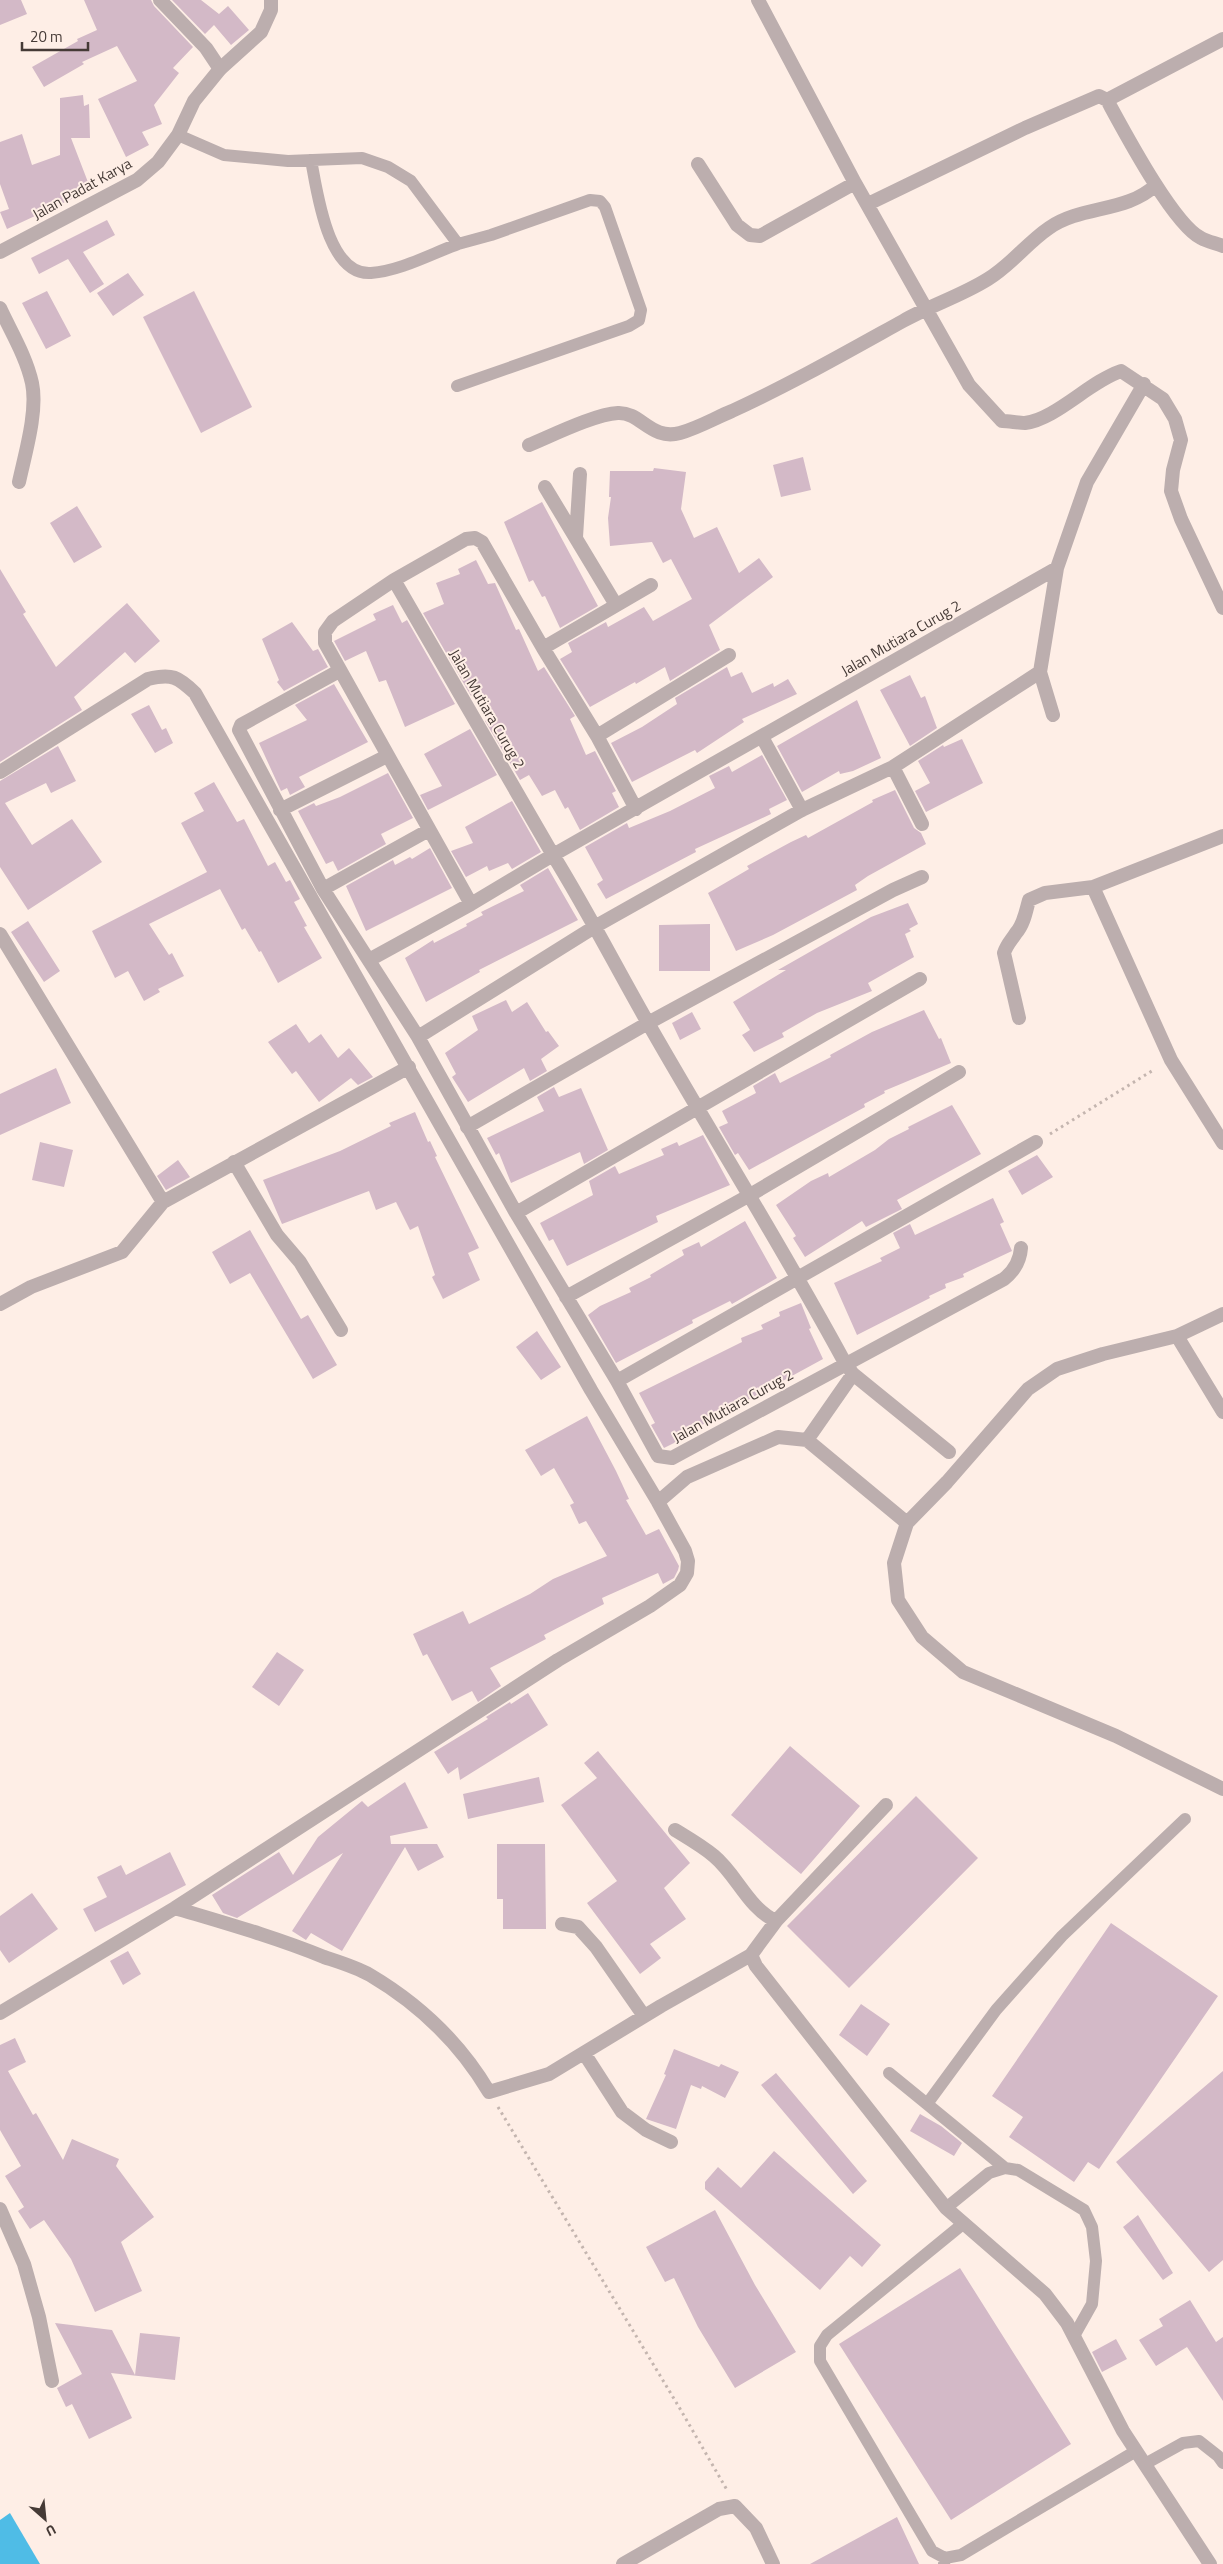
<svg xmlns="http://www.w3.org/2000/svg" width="1223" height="2564" font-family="'Titillium Web',sans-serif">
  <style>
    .water { fill: #4fbce6 }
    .building { fill: #d3b9c7 }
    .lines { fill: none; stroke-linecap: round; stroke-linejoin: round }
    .path { stroke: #c4b5af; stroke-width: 3; stroke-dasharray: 2.5 4; stroke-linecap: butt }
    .service { stroke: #bcaeae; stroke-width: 12 }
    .minor { stroke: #bcaeae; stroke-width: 14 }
    .tertiary { stroke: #bcaeae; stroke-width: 14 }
    .labels { text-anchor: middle; stroke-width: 4; stroke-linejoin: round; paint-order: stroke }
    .street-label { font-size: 15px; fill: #453a36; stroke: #feeee6 }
  </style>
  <rect width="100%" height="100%" fill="#feeee6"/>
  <!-- water -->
  <path class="water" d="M 10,2513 L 40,2564 L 0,2564 L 0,2520 Z"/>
  <!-- building -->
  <path class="building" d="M 0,0 L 21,0 L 27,14 L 0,25 Z
    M 84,0 L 151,0 L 154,6 L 193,47 L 173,68 L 179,73 L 154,105 L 162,124 L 142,132 L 149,145 L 126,157 L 98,99 L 137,81 L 117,46 L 82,62 L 84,64 L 44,87 L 32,67 L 78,41 L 77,39 L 97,30 Z
    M 172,0 L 201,0 L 219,14 L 228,6 L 249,30 L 231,45 L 214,25 L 205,34 Z
    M 83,95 L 84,106 L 89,104 L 90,138 L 71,138 L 91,190 L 7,229 L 0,212 L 9,209 L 0,184 L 0,142 L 22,134 L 32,165 L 60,155 L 60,98 Z
    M 107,220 L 115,235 L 83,252 L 104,284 L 90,293 L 68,259 L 39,274 L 31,258 Z
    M 128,273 L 144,295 L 113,316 L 97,293 Z
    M 47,291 L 71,336 L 46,349 L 22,303 Z
    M 194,291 L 252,407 L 201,433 L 143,317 Z
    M 803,457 L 811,490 L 781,497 L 773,465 Z
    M 654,468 L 686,472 L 681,509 L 694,538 L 717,527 L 739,573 L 759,558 L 773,577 L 709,625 L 720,650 L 670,681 L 665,667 L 636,684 L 635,682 L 590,707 L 560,659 L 572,652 L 568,643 L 606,622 L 608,627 L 644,607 L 653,621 L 692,599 L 671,559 L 663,563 L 652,542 L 610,546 L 608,518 L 611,497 L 609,497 L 610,471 L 653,471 Z
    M 542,502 L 598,606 L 560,628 L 545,596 L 542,597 L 533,580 L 529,582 L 504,522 Z
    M 77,506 L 102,547 L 74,563 L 50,523 Z
    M 476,560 L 488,584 L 495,583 L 516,630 L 519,629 L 538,671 L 544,667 L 575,716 L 570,719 L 586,755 L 595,751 L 616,791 L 612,793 L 619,807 L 580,830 L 568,807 L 565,809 L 555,790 L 542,796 L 529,775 L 520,780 L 485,721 L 494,716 L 481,691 L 471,696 L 423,613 L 444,604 L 436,583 L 460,574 L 458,569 Z
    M 0,569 L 26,612 L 23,614 L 56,667 L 127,603 L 160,641 L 135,663 L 125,652 L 74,697 L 82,710 L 0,762 Z
    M 393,605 L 402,623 L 407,620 L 455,704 L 405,727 L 386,680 L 379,682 L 366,651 L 345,661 L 334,641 L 376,620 L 373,614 Z
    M 292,622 L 313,651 L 318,649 L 328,667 L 284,691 L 277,682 L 279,680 L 262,639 Z
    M 727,667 L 731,677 L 742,672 L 752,693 L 773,683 L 774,687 L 788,679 L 797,694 L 742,719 L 744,722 L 697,753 L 695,750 L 632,782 L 611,743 L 642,727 L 677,704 L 675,698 Z
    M 910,675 L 921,698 L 925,696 L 937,728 L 910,746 L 880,690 Z
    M 334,684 L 368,742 L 299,777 L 305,787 L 290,795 L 287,788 L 281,791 L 259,743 L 307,720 L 295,705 Z
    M 857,700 L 881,758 L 853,771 L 840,774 L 839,771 L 802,792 L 777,746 Z
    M 149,705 L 162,730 L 166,728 L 173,743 L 155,753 L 131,714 Z
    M 470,729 L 497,775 L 428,810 L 420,795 L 442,786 L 424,754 Z
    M 962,739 L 983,783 L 926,812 L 915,791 L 930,783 L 918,761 L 943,745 L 944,747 Z
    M 58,746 L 76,781 L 51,793 L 46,783 L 5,803 L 32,845 L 72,819 L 102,862 L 28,910 L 0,867 L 0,781 Z
    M 762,755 L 787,800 L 769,809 L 771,814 L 695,849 L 696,852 L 606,899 L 597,884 L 603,880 L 585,847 L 627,823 L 629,828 L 670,811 L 715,788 L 709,776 L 729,766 L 732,772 Z
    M 388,773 L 413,818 L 381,834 L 386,844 L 338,871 L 333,861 L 326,864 L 298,811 L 314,803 L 316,806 L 340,797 Z
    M 214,782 L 237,822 L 244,819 L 268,866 L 275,862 L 286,882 L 290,880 L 300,899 L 294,902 L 307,926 L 304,927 L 322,958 L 278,983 L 261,951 L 259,952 L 245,928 L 242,930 L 220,889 L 149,924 L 169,955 L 172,953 L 184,976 L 158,989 L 160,992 L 144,1001 L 128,971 L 115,978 L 92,931 L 207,872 L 181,823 L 204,811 L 194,793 Z
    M 895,790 L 914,828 L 921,833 L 926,844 L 868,876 L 855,885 L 857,890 L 773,935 L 736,951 L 708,893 L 749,869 L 747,866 L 791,842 L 806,835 L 808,838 L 873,802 L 872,800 Z
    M 512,801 L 541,852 L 512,869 L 508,863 L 489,871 L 487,866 L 466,877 L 451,851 L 473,843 L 465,827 Z
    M 430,848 L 452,888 L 366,931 L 346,886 L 393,860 L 395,865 L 410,857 L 412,859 Z
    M 548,868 L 578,920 L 479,970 L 480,972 L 426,1002 L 405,958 L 433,940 L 434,943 L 467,926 L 466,924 L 483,915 L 481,912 L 524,891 L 520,885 Z
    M 908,903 L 918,924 L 909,929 L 911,931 L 905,934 L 914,957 L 868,983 L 872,991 L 817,1013 L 782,1033 L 784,1037 L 754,1052 L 742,1035 L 750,1030 L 733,1002 L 786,970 L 778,970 L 871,917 Z
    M 28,921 L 60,971 L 44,982 L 11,932 Z
    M 710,924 L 710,971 L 659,971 L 659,925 Z
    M 506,1000 L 512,1012 L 527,1002 L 546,1032 L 548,1031 L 559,1046 L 541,1059 L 547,1071 L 530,1081 L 524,1068 L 468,1102 L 452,1077 L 456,1074 L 445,1053 L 478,1030 L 472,1016 Z
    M 924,1010 L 939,1039 L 941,1038 L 951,1063 L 884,1091 L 885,1093 L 864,1104 L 865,1107 L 749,1170 L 738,1153 L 735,1155 L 719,1127 L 728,1123 L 722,1111 L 756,1093 L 753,1086 L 775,1073 L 780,1083 L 831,1057 L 830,1055 L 872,1032 Z
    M 692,1012 L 701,1029 L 680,1040 L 672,1023 Z
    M 296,1024 L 309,1043 L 321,1034 L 338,1058 L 349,1048 L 373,1077 L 358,1085 L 351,1078 L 319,1102 L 296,1071 L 292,1074 L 268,1042 Z
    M 56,1068 L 71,1103 L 0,1135 L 0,1094 Z
    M 554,1087 L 559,1097 L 581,1088 L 608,1150 L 584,1164 L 580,1152 L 511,1183 L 499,1153 L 496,1155 L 487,1138 L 544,1111 L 537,1097 Z
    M 952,1105 L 981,1154 L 897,1200 L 902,1209 L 866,1227 L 862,1221 L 805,1257 L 793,1238 L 796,1236 L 776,1205 L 811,1181 L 828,1173 L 829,1177 L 875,1150 L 889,1139 L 909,1129 L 908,1127 Z
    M 415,1112 L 428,1142 L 430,1141 L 437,1156 L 435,1157 L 479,1248 L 468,1253 L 480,1280 L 443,1299 L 432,1277 L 435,1275 L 418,1226 L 410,1230 L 396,1202 L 376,1210 L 369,1191 L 282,1224 L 263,1180 L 340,1151 L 391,1126 L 389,1123 Z
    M 703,1135 L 730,1185 L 656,1216 L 658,1222 L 567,1266 L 553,1239 L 549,1241 L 540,1223 L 593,1195 L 589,1181 L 615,1166 L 619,1174 L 664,1155 L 661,1149 L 677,1142 L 679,1146 Z
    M 40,1142 L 73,1150 L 64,1187 L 32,1180 Z
    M 1037,1155 L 1053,1177 L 1022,1195 L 1008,1171 Z
    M 178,1160 L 190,1177 L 166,1190 L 157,1176 Z
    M 993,1198 L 1004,1222 L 1000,1224 L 1012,1251 L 963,1274 L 964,1277 L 945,1284 L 946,1288 L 929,1296 L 930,1298 L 857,1335 L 834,1283 L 882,1261 L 880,1258 L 900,1248 L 893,1233 L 910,1224 L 915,1235 Z
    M 745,1221 L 777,1278 L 732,1304 L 730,1301 L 692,1320 L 693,1323 L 616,1363 L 588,1315 L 600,1306 L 631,1292 L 629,1288 L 651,1277 L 650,1275 L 684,1255 L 682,1250 L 699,1242 L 701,1247 Z
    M 250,1230 L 301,1319 L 308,1315 L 337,1365 L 313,1379 L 250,1273 L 230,1284 L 212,1252 Z
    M 801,1303 L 811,1328 L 809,1329 L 823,1359 L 678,1438 L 680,1440 L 664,1448 L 651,1425 L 655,1423 L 639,1393 L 742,1342 L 741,1338 L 763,1329 L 761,1325 L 780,1316 L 779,1312 Z
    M 537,1331 L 561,1367 L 541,1380 L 516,1347 Z
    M 587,1416 L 616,1471 L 629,1499 L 626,1500 L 646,1535 L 659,1529 L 679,1566 L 678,1570 L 674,1578 L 663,1584 L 658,1573 L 602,1598 L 604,1604 L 544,1635 L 546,1639 L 490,1668 L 501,1686 L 478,1702 L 472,1691 L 452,1701 L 427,1654 L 423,1656 L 413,1634 L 463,1611 L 469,1624 L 530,1594 L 553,1579 L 607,1556 L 586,1521 L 579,1524 L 570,1505 L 574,1503 L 554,1468 L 541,1476 L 525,1450 Z
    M 277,1652 L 304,1670 L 279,1706 L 252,1687 Z
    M 528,1693 L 548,1725 L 460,1780 L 458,1767 L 448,1774 L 434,1752 L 488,1719 L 486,1717 L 510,1702 L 511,1704 Z
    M 790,1746 L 860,1806 L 801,1874 L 731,1815 Z
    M 598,1751 L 690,1863 L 664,1888 L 686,1919 L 650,1944 L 661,1958 L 640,1974 L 587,1903 L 617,1881 L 561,1805 L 597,1778 L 584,1763 Z
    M 539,1777 L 544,1802 L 468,1819 L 463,1794 Z
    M 405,1782 L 428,1828 L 390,1836 L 391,1844 L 437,1844 L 444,1857 L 418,1871 L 405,1847 L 342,1951 L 311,1933 L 306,1940 L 292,1931 L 343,1853 L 237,1918 L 223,1913 L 212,1895 L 279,1852 L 293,1875 L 318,1837 L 362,1801 L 368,1807 Z
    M 916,1796 L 978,1858 L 849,1988 L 787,1926 Z
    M 497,1844 L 545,1844 L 546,1929 L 503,1929 L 503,1899 L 497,1899 Z
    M 170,1852 L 186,1885 L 95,1932 L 83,1909 L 107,1897 L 97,1877 L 121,1865 L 126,1875 Z
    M 32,1893 L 58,1929 L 9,1963 L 0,1950 L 0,1916 Z
    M 1111,1923 L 1218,1996 L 1099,2169 L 1088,2162 L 1074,2182 L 1009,2137 L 1023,2117 L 992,2096 Z
    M 128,1951 L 141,1974 L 123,1985 L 110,1961 Z
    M 861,2004 L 890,2024 L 867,2056 L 839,2035 Z
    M 15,2038 L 26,2062 L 8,2071 L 33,2115 L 36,2113 L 63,2160 L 72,2139 L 119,2159 L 116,2166 L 154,2217 L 121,2242 L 142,2291 L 95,2312 L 71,2259 L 44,2220 L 30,2229 L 18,2211 L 24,2207 L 5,2176 L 21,2166 L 0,2130 L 0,2045 Z
    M 674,2049 L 719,2067 L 721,2064 L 739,2072 L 725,2098 L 702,2086 L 701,2089 L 691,2085 L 676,2129 L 646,2119 L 666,2075 L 664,2074 Z
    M 1223,2071 L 1223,2260 L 1209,2272 L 1116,2162 Z
    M 776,2073 L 867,2181 L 853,2194 L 761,2085 Z
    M 920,2114 L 941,2126 L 962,2143 L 954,2156 L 910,2131 Z
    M 774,2151 L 881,2245 L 862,2267 L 850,2256 L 820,2290 L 705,2189 L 705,2182 L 718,2167 L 741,2188 Z
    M 715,2210 L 755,2285 L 796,2352 L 735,2388 L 698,2327 L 674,2278 L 665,2282 L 646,2247 Z
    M 1138,2215 L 1173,2273 L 1163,2280 L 1123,2227 Z
    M 960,2268 L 1071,2444 L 951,2520 L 839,2344 Z
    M 1190,2300 L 1216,2342 L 1223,2337 L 1223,2401 L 1187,2347 L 1156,2366 L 1139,2340 L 1163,2326 L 1159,2319 Z
    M 55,2323 L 112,2330 L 135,2375 L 140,2333 L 180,2337 L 175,2380 L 111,2373 L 132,2418 L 89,2439 L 72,2404 L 66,2407 L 57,2388 L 82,2374 Z
    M 1116,2339 L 1127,2359 L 1102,2372 L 1092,2352 Z
    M 897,2517 L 919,2564 L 810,2564 Z"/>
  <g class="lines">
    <!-- path -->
    <path class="path" d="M 1050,1134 L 1155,1069
      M 498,2107 L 679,2407 L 727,2490"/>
    <!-- service -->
    <path class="service" d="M 178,135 L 224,155 L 288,161 L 362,158 L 388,167 L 411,181 L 458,244 L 491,235 L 590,200 L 600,201 L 605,207 L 641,310 L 639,320 L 629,326 L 457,386
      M 311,160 C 317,190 327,276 371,273 C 400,271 431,254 458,244
      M 889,2073 L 927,2104
      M 1005,2168 L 927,2104 L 996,2010 L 1062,1936 L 1185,1819
      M 946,2208 L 989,2173 L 1005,2168 L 1018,2170 L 1084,2210 L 1092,2227 L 1096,2261 L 1092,2304 L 1074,2336
      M 1145,2464 L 1183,2443 L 1199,2441 L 1218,2456 L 1223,2463
      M 945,2558 L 932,2551 L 820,2361 L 820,2346 L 827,2335 L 964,2223
      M 944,2564 L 945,2558 L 961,2555 L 1136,2451"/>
    <!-- minor -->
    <path class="minor" d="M 160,0 L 206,48 L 220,69
      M 758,0 L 855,183 L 969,385 L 1002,421 C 1009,421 1018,423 1025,423 C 1056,419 1089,382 1121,371 L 1163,399 L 1175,419 L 1181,440 L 1173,470 L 1171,491 L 1181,519 L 1223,608
      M 1107,100 L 1223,39
      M 698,164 L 737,225 L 750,235 L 760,236 L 855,183
      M 868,204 L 1025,128 L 1099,96 L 1107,100 C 1124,131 1173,224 1201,238 C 1208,242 1216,243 1223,246
      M 0,308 C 11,332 26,356 32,383 C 38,411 25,454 19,482
      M 529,445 C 551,436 595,414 618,413 C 641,412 651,441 680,433 C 698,428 715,418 732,411 C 791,384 847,352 903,321 C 931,305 961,296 988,279 C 1011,265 1027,243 1049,228 C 1082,205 1126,213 1156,185
      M 545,487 L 616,605
      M 576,537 L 580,474
      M 543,648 L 651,585
      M 339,671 L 241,725 L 239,730 L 323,889 L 418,1037 L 516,1213 L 617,1381 L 658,1456 L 672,1458 L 683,1452 L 1004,1279 C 1014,1271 1020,1261 1021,1248
      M 1053,715 L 1040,672 L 1057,568 L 1087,482 L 1144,384
      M 597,736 L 729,655
      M 762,737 L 802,810
      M 893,767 L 922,824
      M 0,772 L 148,679 C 172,673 178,677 195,693 L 591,1390 L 658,1502
      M 280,810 L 387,756
      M 1093,887 L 1171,1060 L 1223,1143
      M 323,889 L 429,830
      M 471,904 L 325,643 L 325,632 L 333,621 L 394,580 L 466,539 L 475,538 L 482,542 L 543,648 L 597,736 L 636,809
      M 0,934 L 163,1202
      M 369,960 L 471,904 L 553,855 L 394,580
      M 1019,1018 L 1004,953 C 1007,944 1011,941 1016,933 C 1024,924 1026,911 1029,900 L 1045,893 L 1093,887 L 1223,836
      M 418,1037 L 596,926 L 802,810 L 893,767 L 1040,672
      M 467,1127 L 648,1023 L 893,890 L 922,877
      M 234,1162 L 277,1235 L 300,1262 L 341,1330
      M 516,1213 L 920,979
      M 566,1297 L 750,1195 L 959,1072
      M 0,1304 L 31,1287 L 122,1252 L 163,1202 L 409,1067
      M 1177,1336 L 1223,1412
      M 617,1381 L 1036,1142
      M 807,1440 L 853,1374
      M 949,1452 L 853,1374 L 845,1363 C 783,1248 713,1137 648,1023 C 616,967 587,910 553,855 L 1057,568
      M 907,1523 L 947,1482 L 1028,1389 L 1057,1369 L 1103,1354 L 1177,1336 L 1223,1314
      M 886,1805 L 776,1921 L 751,1955 L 756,1966 L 946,2208 L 1045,2294 L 1067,2323 L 1123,2431 L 1210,2564
      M 675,1830 C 688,1838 702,1846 714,1856 C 737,1875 748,1908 776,1921
      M 175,1908 C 225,1923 275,1937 324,1957 C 339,1962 356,1967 370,1975 C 419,2004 460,2043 489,2092 L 549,2074 L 661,2006 L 751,1955
      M 562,1924 L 578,1927 L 596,1947 L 644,2016
      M 0,2013 L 175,1908 L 558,1660 L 650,1606 L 680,1585 L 687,1573 L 688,1561 L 685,1551 L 658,1502 L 687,1477 L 778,1437 L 807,1440 L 907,1523 L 894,1563 L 898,1600 L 922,1637 L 963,1672 L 1116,1736 L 1223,1789
      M 584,2053 L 622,2112 L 646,2130 L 671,2142
      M 0,2209 L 24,2264 L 39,2317 L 52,2381
      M 623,2564 L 719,2509 L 735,2506 L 756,2528 L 773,2564"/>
    <!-- tertiary -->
    <path class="tertiary" d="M 0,252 L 137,180 L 158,162 L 178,135 L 194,101 L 220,69 L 261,32 L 271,10 L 271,0"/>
  </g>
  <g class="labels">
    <!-- street labels -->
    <g class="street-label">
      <text transform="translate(82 189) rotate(-29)" y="5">Jalan Padat Karya</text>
      <text transform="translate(901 638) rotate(-30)" y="5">Jalan Mutiara Curug 2</text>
      <text transform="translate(487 709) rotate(60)" y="5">Jalan Mutiara Curug 2</text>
      <text transform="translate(733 1406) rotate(-29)" y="5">Jalan Mutiara Curug 2</text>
    </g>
  </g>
  <!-- north arrow -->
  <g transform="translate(45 2519) rotate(153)" stroke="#feeee6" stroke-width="4" paint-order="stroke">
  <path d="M0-4L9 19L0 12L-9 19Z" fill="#453a36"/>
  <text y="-8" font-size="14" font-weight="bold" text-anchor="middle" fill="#453a36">U</text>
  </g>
  <!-- scale -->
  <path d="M22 42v8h66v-8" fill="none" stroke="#453a36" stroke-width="2.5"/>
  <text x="30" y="42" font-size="15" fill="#453a36" stroke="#feeee6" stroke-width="4" paint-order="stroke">20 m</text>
</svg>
